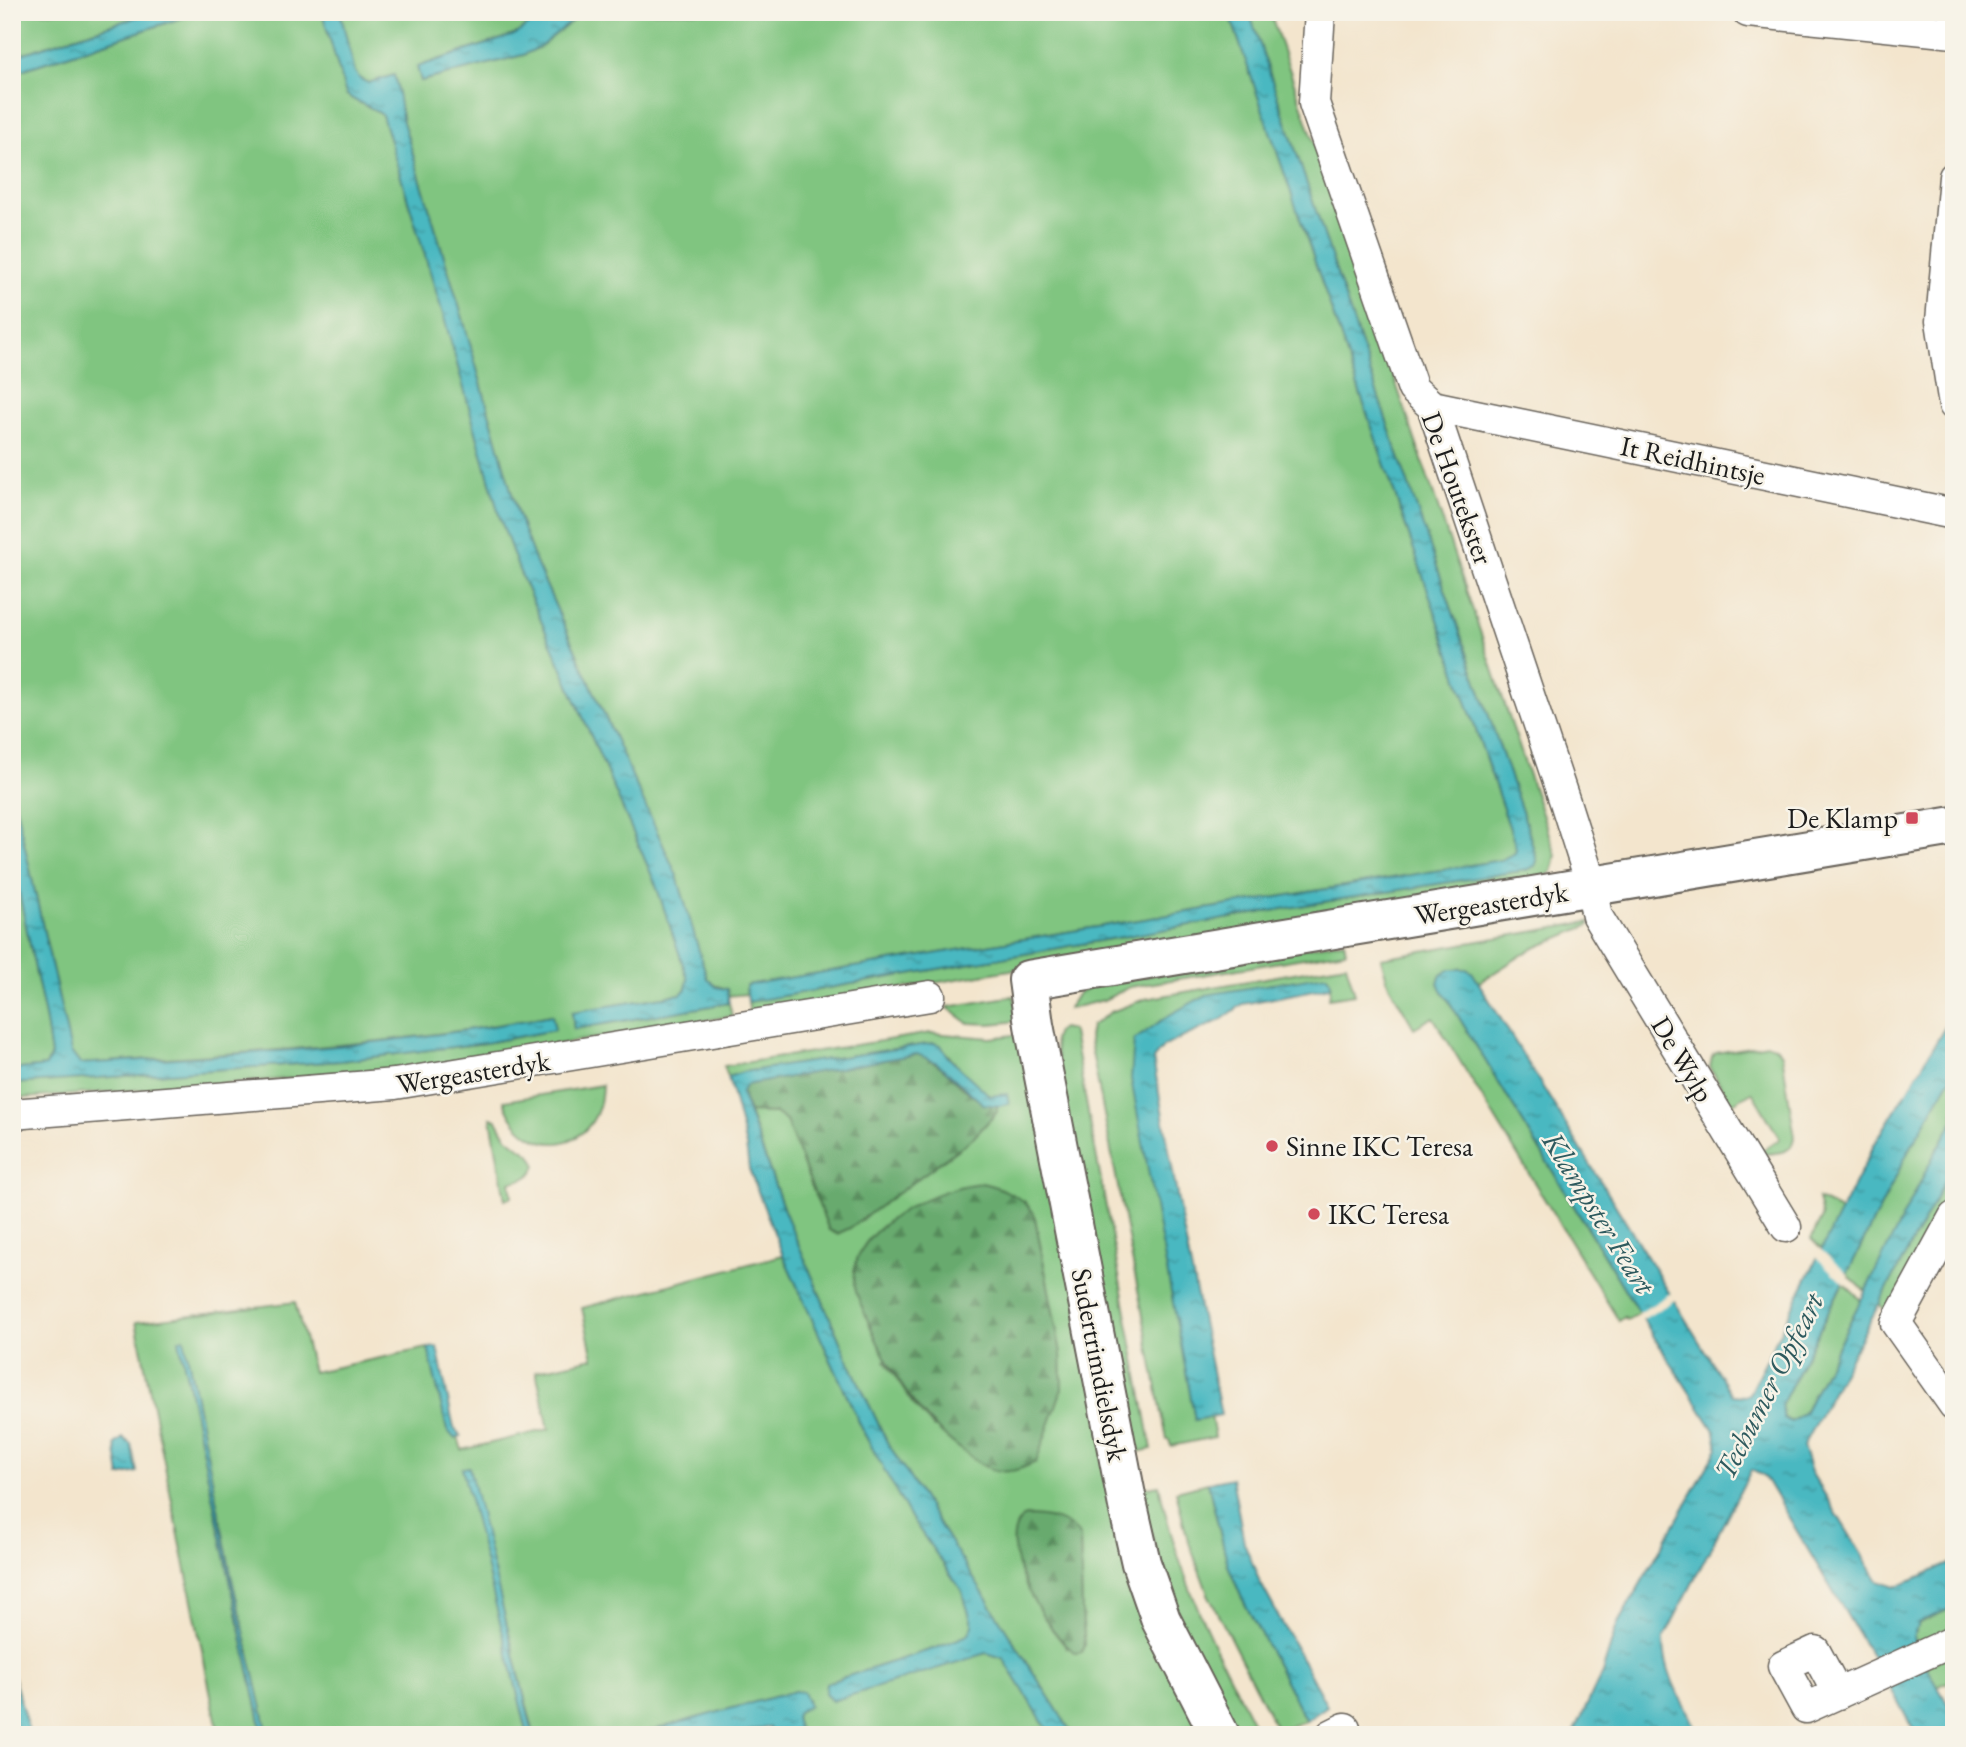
<svg xmlns="http://www.w3.org/2000/svg" width="1966" height="1747" font-family="'EB Garamond',serif">
  <style>
    .grass { fill: #80c580; stroke: #4e704e; stroke-width: 2; fill-rule: evenodd }
    .forest { fill: url(#forest-firs); stroke: #426345; stroke-width: 2 }
    .water { fill: url(#water-ripples); stroke: #326a6e; stroke-width: 2 }
    .pier { fill: #f3e5cd }
    .lines { fill: none; stroke-linecap: round; stroke-linejoin: round }
    .street-casing { stroke: #67625a; stroke-width: 33 }
    .secondary-casing { stroke: #67625a; stroke-width: 42 }
    .street { stroke: #fff; stroke-width: 30 }
    .secondary { stroke: #fff; stroke-width: 38 }
    .poi-dot { fill: #d1495b; stroke: #f7f3e8; stroke-width: 2.5 }
    .labels { text-anchor: middle; stroke-width: 5; stroke-linejoin: round; paint-order: stroke }
    .street-label { font-size: 28px; fill: #1c1c1c; stroke: #f7f3e8 }
    .poi-label { font-size: 28px; fill: #1c1c1c; stroke: #f7f3e8; text-anchor: start }
    .water-label { font-size: 30px; font-style: italic; fill: #2e5a5e; stroke: #f7f3e8 }
  </style>
  <defs>
    <pattern id="forest-firs" width="22" height="20" patternUnits="userSpaceOnUse" patternTransform="scale(1.75)"><rect width="22" height="20" fill="#68aa6e"/><path d="M5 1l3.5 6h-7zM16 11l3.5 6h-7z" fill="#558a5a"/></pattern>
    <pattern id="water-ripples" width="26" height="14" patternUnits="userSpaceOnUse" patternTransform="scale(1.75)"><rect width="26" height="14" fill="#49b8c1"/><path d="M2 4q2-2 4 0t4 0M15 11q2-2 4 0t4 0" fill="none" stroke="#3c959c"/></pattern>
  </defs>
  <rect width="100%" height="100%" fill="#f7f3e8"/>
  <filter id="ink" filterUnits="userSpaceOnUse"><feTurbulence type="fractalNoise" baseFrequency=".0143" numOctaves="2"/><feDisplacementMap in="SourceGraphic" scale="14" xChannelSelector="R" yChannelSelector="G"/><feConvolveMatrix kernelMatrix="1 2 1 2 8 2 1 2 1" color-interpolation-filters="sRGB"/></filter>
  <filter id="wash" filterUnits="userSpaceOnUse"><feTurbulence type="fractalNoise" baseFrequency=".00686" numOctaves="4" result="noise"/><feDisplacementMap in="SourceGraphic" scale="28" xChannelSelector="R" yChannelSelector="G"/><feGaussianBlur stdDeviation="1.57" result="paint"/><feColorMatrix in="noise" values="0 0 0 0 0 0 0 0 0 0 0 0 0 0 0 0 0 1.4 0 .05"/><feComposite in="paint" operator="in"/></filter>
  <g filter="url(#wash)">
    <rect width="100%" height="100%" fill="#f3e5cd"/>
    <!-- grass -->
    <path class="grass" d="M 12,12 L 152,12 L 12,57 Z
      M 200,12 L 322,12 L 346,94 C 356,104 371,105 382,115 L 446,324 L 500,518 L 519,570 L 656,885 L 688,979 L 686,989 L 681,994 L 572,1012 L 574,1029 L 729,1003 L 732,1016 L 394,1071 L 12,1099 L 12,1084 L 341,1061 L 485,1043 L 555,1030 L 551,1015 C 395,1047 238,1052 80,1064 L 71,1052 L 12,790 L 12,73 Z
      M 340,12 L 548,12 L 514,35 L 417,67 L 421,81 L 523,55 L 540,47 L 583,12 L 1229,12 L 1509,826 L 1516,848 L 1515,854 L 1501,860 L 746,985 L 747,994 L 728,996 L 727,989 L 711,984 L 707,978 L 677,876 L 536,563 L 517,512 L 463,319 L 403,122 L 394,75 L 368,83 L 360,79 L 355,72 Z
      M 1249,12 L 1270,12 L 1556,855 L 1552,872 L 1537,881 L 750,1014 L 748,1002 L 1317,903 L 1526,870 L 1537,861 L 1526,823 L 1393,440 Z
      M 12,859 L 46,1021 L 51,1055 L 46,1066 L 12,1070 Z
      M 1589,922 L 1590,925 L 1530,950 L 1478,983 C 1468,965 1458,965 1441,975 L 1438,983 L 1639,1313 L 1627,1320 L 1625,1317 L 1619,1321 L 1433,1017 L 1414,1028 L 1388,983 L 1381,958 Z
      M 1344,941 L 1346,951 L 1130,987 L 1104,1000 L 1068,1009 L 1078,993 L 1093,986 Z
      M 1346,964 L 1355,994 L 1329,998 L 1331,982 L 1326,975 L 1134,1040 L 1170,1277 L 1195,1419 L 1211,1416 L 1215,1437 L 1171,1446 L 1169,1440 L 1167,1440 L 1089,1037 L 1091,1026 L 1111,1012 L 1145,999 Z
      M 1014,996 L 1019,1021 L 990,1024 L 968,1023 L 947,1007 Z
      M 1062,1028 L 1071,1030 L 1073,1033 L 1152,1449 L 1132,1453 L 1054,1040 L 1057,1032 Z
      M 931,1033 L 991,1038 L 1021,1034 L 1202,1735 L 1073,1735 L 887,1442 L 847,1358 L 785,1213 L 749,1112 L 775,1113 L 786,1121 L 829,1230 L 837,1234 L 850,1228 L 973,1138 L 997,1112 L 997,1106 L 1000,1106 L 996,1097 C 971,1093 954,1054 934,1043 L 743,1072 L 728,1077 L 724,1066 ZM 1024,1201 L 1034,1213 L 1061,1353 L 1062,1389 L 934,1428 L 912,1403 L 885,1361 ZM 1080,1537 L 1082,1612 L 1085,1646 L 1067,1648 L 1051,1628 Z
      M 1768,1044 L 1775,1046 L 1782,1054 L 1795,1138 C 1792,1154 1776,1153 1762,1154 L 1760,1152 L 1780,1139 L 1752,1092 L 1731,1104 L 1710,1067 L 1712,1057 L 1716,1053 Z
      M 1954,1072 L 1954,1121 L 1934,1155 L 1866,1292 L 1847,1274 L 1907,1154 Z
      M 602,1085 C 601,1153 527,1165 504,1101 Z
      M 491,1118 L 497,1120 C 502,1129 506,1138 515,1144 C 524,1151 532,1152 536,1164 C 533,1178 523,1180 510,1182 L 512,1197 L 505,1200 Z
      M 1954,1164 L 1954,1197 L 1892,1311 L 1887,1312 L 1879,1304 Z
      M 1818,1199 L 1842,1211 L 1822,1250 L 1811,1239 L 1822,1217 Z
      M 783,1255 L 864,1433 L 908,1513 L 962,1591 L 973,1626 L 968,1635 L 936,1648 L 826,1683 L 987,1653 L 1003,1658 L 1051,1735 L 800,1735 L 795,1718 L 798,1712 L 808,1706 L 807,1699 L 795,1691 L 635,1735 L 534,1735 L 468,1467 L 463,1469 L 528,1735 L 268,1735 L 232,1579 L 184,1338 L 179,1340 L 263,1735 L 219,1735 L 136,1322 L 295,1302 L 313,1372 L 428,1348 L 447,1430 L 458,1437 L 462,1450 L 549,1429 L 536,1371 L 593,1358 L 582,1308 Z
      M 1843,1283 L 1861,1300 L 1805,1411 L 1792,1422 L 1784,1418 L 1781,1406 Z
      M 1208,1483 L 1228,1565 L 1241,1596 L 1306,1721 L 1277,1730 L 1208,1594 L 1187,1537 L 1176,1491 Z
      M 1159,1485 C 1177,1575 1217,1654 1259,1735 L 1237,1735 L 1174,1608 L 1138,1489 Z
      M 1954,1607 L 1954,1631 L 1916,1647 L 1913,1637 L 1919,1623 Z
      M 1954,1651 L 1954,1679 L 1938,1687 L 1926,1666 Z"/>
    <!-- forest -->
    <path class="forest" d="M 917,1054 C 950,1063 964,1102 997,1106 L 997,1112 L 973,1138 L 850,1228 L 837,1234 L 829,1230 L 786,1121 L 775,1113 L 749,1112 L 741,1093 L 745,1085 Z
      M 982,1183 C 1004,1188 1020,1196 1034,1213 L 1061,1353 L 1062,1389 L 1036,1462 C 1021,1469 1008,1475 991,1469 C 983,1467 975,1460 969,1455 C 920,1422 891,1375 868,1321 C 861,1304 850,1286 855,1266 C 865,1221 940,1186 982,1183 Z
      M 1026,1516 C 1044,1516 1071,1520 1080,1537 L 1082,1612 L 1085,1646 L 1082,1652 L 1076,1653 C 1050,1637 987,1539 1026,1516 Z"/>
    <!-- water -->
    <path class="water" d="M 152,12 L 200,12 L 12,73 L 12,57 Z
      M 322,12 L 340,12 L 355,72 L 360,79 L 368,83 L 394,75 C 399,90 399,106 403,122 L 463,319 L 517,512 L 536,563 L 677,876 L 707,978 L 716,987 L 727,989 L 729,1003 L 574,1029 L 572,1012 L 681,994 L 686,989 L 688,979 L 656,885 L 519,570 L 500,518 L 446,324 L 382,115 C 371,105 356,104 346,94 Z
      M 548,12 L 583,12 L 540,47 L 523,55 L 421,81 L 417,67 L 514,35 Z
      M 1229,12 L 1249,12 L 1393,440 L 1526,823 L 1537,861 L 1535,866 L 1526,870 L 1317,903 L 748,1002 L 746,985 L 1501,860 L 1515,853 L 1516,848 L 1509,826 Z
      M 12,790 L 71,1052 L 80,1064 C 238,1054 396,1047 552,1015 L 555,1030 L 485,1043 L 341,1061 L 12,1084 L 12,1070 L 46,1066 L 51,1055 L 46,1021 L 12,859 Z
      M 1451,969 L 1466,969 L 1472,972 L 1732,1395 L 1744,1396 L 1749,1394 L 1874,1145 L 1954,1012 L 1954,1072 L 1907,1154 L 1781,1406 L 1784,1418 L 1791,1422 L 1805,1411 L 1934,1155 L 1954,1121 L 1954,1164 L 1803,1446 L 1811,1472 L 1878,1581 L 1895,1587 L 1954,1562 L 1954,1607 L 1919,1622 L 1913,1637 L 1917,1650 L 1954,1715 L 1954,1735 L 1916,1735 L 1890,1687 L 1764,1476 L 1751,1470 L 1664,1638 C 1663,1674 1684,1704 1700,1735 L 1573,1735 L 1602,1673 L 1617,1625 L 1718,1448 L 1715,1432 L 1654,1337 L 1438,983 L 1441,975 Z
      M 1326,975 L 1331,982 L 1329,987 L 1243,1004 L 1221,1020 L 1164,1046 L 1153,1059 L 1181,1218 L 1221,1415 L 1195,1420 L 1131,1079 L 1134,1040 L 1171,1014 L 1206,995 Z
      M 934,1043 L 941,1045 L 948,1057 L 990,1096 L 1007,1094 L 1009,1103 L 1000,1106 L 983,1104 L 936,1062 L 917,1054 L 746,1085 L 741,1093 L 785,1213 L 847,1358 L 887,1442 L 1073,1735 L 1051,1735 L 1003,1658 L 987,1653 L 832,1701 L 825,1694 L 826,1683 L 936,1648 L 968,1635 L 973,1626 L 962,1591 L 908,1513 L 864,1433 L 783,1255 L 749,1169 L 746,1146 L 728,1077 L 743,1072 Z
      M 184,1338 L 232,1579 L 268,1735 L 263,1735 L 179,1340 Z
      M 437,1347 L 454,1428 L 461,1436 L 455,1439 L 447,1430 L 428,1348 Z
      M 123,1438 L 131,1444 L 137,1472 L 120,1476 L 115,1444 Z
      M 469,1467 L 532,1730 L 534,1735 L 528,1735 L 462,1468 Z
      M 1232,1478 L 1244,1542 L 1259,1580 L 1327,1706 L 1306,1721 L 1241,1596 L 1228,1565 L 1208,1483 Z
      M 12,1672 L 30,1735 L 13,1735 Z
      M 795,1691 L 803,1692 L 809,1706 L 798,1712 L 795,1718 L 800,1735 L 772,1735 L 769,1727 L 765,1727 L 735,1735 L 635,1735 Z"/>
    <!-- pier -->
    <path class="pier" d="M 1954,1008 L 1906,1093 L 1901,1091 L 1904,1089 Z
      M 1819,1248 L 1850,1276 L 1845,1285 L 1815,1256 Z
      M 1671,1293 L 1675,1300 L 1640,1321 L 1636,1315 Z"/>
  </g>
  <g filter="url(#ink)">
    <g class="lines">
      <defs>
        <path id="street" d="M 1320,12 L 1314,103 L 1413,389 L 1432,406 L 1565,802 L 1588,874 L 1597,916 L 1786,1227
          M 1748,12 L 1954,33
          M 1954,177 L 1941,321 L 1954,405
          M 1432,406 L 1954,514
          M 12,1114 L 395,1084 L 930,996
          M 1954,1217 L 1896,1323 L 1954,1405
          M 1838,1694 L 1815,1651 L 1783,1666 L 1806,1708 L 1954,1641
          M 1331,1735 L 1345,1728"/>
        <path id="secondary" d="M 1220,1735 L 1161,1620 L 1141,1563 L 1128,1506 L 1034,1025 L 1028,980 L 1954,826"/>
      </defs>
      <!-- street casing -->
      <use href="#street" class="street-casing"/>
      <!-- secondary casing -->
      <use href="#secondary" class="secondary-casing"/>
      <!-- street -->
      <use href="#street" class="street"/>
      <!-- secondary -->
      <use href="#secondary" class="secondary"/>
    </g>
  </g>
  <!-- markers -->
  <g class="poi-dot">
    <rect x="1905" y="811" width="14" height="14" rx="3.5"/>
    <circle cx="1272" cy="1146" r="7"/>
    <circle cx="1314" cy="1214" r="7"/>
  </g>
  <g class="labels">
    <!-- street labels -->
    <g class="street-label">
      <text transform="translate(1693 460) rotate(12)" y="10">It Reidhintsje</text>
      <text transform="translate(1458 488) rotate(70)" y="10">De Houtekster</text>
      <text transform="translate(1491 903) rotate(-9)" y="10">Wergeasterdyk</text>
      <text transform="translate(1683 1059) rotate(59)" y="10">De Wylp</text>
      <text transform="translate(473 1072) rotate(-9)" y="10">Wergeasterdyk</text>
      <text transform="translate(1100 1365) rotate(79)" y="10">Sudertrimdielsdyk</text>
    </g>
    <!-- poi labels -->
    <g class="poi-label">
      <text x="1898" y="828" text-anchor="end">De Klamp</text>
      <text x="1286" y="1156">Sinne IKC Teresa</text>
      <text x="1328" y="1224">IKC Teresa</text>
    </g>
    <!-- water labels -->
    <g class="water-label">
      <text transform="translate(1599 1213) rotate(58)" y="10">Klampster Feart</text>
      <text transform="translate(1769 1386) rotate(-63)" y="10">Techumer Opfeart</text>
    </g>
  </g>
  <!-- margin -->
  <rect width="1966" height="1747" fill="none" stroke="#f7f3e8" stroke-width="42"/>
</svg>
